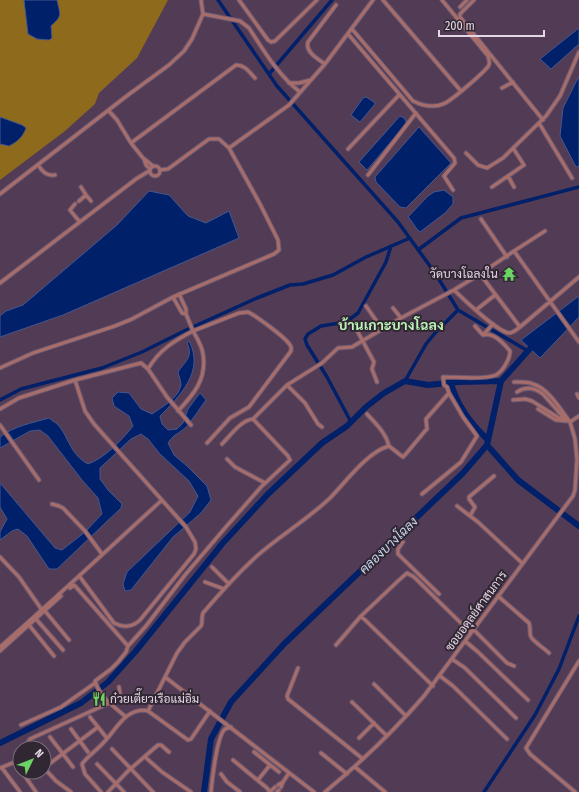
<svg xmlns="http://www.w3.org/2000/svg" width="579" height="792" font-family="'Fira Sans Condensed',Sarabun,sans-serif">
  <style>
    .green { fill: #8d6a1c }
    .water { fill: #00206a; stroke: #45578f }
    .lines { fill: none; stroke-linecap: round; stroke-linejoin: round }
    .canal { stroke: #00206a; stroke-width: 3.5 }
    .river { stroke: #00206a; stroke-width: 6 }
    .street-casing { stroke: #6f5a72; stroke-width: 5 }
    .street { stroke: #a76d6a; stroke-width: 3 }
    .labels { text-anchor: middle; stroke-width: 4; stroke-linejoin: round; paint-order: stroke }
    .poi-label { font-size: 12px; fill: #e5d6e6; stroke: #312733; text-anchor: end }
    .street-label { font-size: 12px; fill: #e5d6e6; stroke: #312733 }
    .water-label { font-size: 13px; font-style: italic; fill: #c7d6f0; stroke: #312733 }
    .quarter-label { font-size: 14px; font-weight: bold; fill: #bcf4b7; stroke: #312733 }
  </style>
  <rect width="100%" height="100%" fill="#523b55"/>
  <!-- green -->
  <path class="green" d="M 0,0 L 168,0 L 137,58 L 99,93 L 95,104 L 65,131 L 0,180 Z"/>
  <!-- water -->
  <path class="water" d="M 24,0 L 57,0 C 60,15 63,15 51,26 L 52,38 L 49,40 L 37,39 L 28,34 Z
    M 579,28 L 579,44 L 551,69 L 540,59 Z
    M 579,76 L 579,166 L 576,167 L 560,136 L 563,108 Z
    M 366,97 L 374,102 L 375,104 L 360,122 L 351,115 L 363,98 Z
    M 400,116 L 404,118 L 406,121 L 406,124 L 367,170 L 359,162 Z
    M 0,117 L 22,125 L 26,128 C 23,137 17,142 9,146 L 0,144 Z
    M 419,127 L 451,163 L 406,208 L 400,207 L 376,182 L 375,177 Z
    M 444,190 L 453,197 L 453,204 L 445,213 L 420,232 C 415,228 413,222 408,217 L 428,196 L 434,192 Z
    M 149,191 L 169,195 L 188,216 L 206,223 L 229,211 L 239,238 L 63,315 L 0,337 L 0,316 L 6,311 L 23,305 L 117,225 Z
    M 579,296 L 579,317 L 540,358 L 521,340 Z
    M 189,341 C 205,371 180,396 160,416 L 162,424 L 168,430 L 177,429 L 183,423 L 188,409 L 200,393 L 206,400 C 200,408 195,416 189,424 C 183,432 174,433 168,443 L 174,455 L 187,466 L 207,486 L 211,500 L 201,513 L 173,537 L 131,590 L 125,591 L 123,584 L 127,572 L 190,512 L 198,496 L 189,481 L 160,454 L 148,439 L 141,434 L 131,439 L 100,468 L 100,479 L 108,490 L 122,504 L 121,508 L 57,569 L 49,569 L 27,536 L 18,529 L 12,531 L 0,540 L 0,532 L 7,519 L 0,507 L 0,483 L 55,548 L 62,550 L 85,532 L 102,514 L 98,498 L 82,480 L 48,436 L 40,430 L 30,431 L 0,448 L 0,437 C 14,426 32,423 49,418 C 52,421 57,423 59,426 C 70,440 70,454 88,464 C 105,458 122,440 133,426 L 129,416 L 114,406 L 112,398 L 118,392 L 129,393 L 141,409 L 152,414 C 162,407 179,398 181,385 C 181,381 179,376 178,372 C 185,361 194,357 187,343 Z"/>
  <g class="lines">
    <!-- canal -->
    <path class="canal" d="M 218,0 L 277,86 L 398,222 L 435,273 L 458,310 L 528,351
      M 269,74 L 332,0
      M 418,250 L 461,218 L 579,187
      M 405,381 L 426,344 L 435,333 L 458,310
      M 0,400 L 21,389 L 102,368 L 142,352 L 184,331 L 257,298 L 290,285 L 303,284 L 333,275 L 366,257 L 410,238
      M 351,422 L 327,377 L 307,345 L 305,339 L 308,334 L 321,326 L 346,322 L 358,313 L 386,262 L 391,246
      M 484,792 L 535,715 L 559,669 L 579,616"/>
    <!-- river -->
    <path class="river" d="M 451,383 C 457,406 471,424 488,440
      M 487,445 L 518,480 L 579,526
      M 0,743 L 81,703 L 108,682 L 135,652 L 222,544 L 268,494 L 322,443 L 347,426 L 366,407 L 384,393 L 405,381 L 428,385 L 458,382 L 501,381
      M 204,792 L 211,739 L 231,702 L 284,644 L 463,473 L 487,445 L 501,381 L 535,343"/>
    <defs>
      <path id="street" d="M 201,0 L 203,14
        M 239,0 L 268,40 L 271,42 L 275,41 L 317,0
        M 383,0 L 461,91
        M 474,0 L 460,14 L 460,17 L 543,120
        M 460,7 L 467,0
        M 352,29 L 413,101 C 423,106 433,108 443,104 C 450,102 486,71 489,65 C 490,62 489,59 488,56 L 442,0
        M 348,34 L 454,158 L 455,163 L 444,176 L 453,190
        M 325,64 C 318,59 305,52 308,42 L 336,5
        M 289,83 L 299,83 L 311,80
        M 502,88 L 513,82
        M 109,111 L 117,120 L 131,143 L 143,158 L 153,166
        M 539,123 L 572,178
        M 131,143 L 236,65 C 245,65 249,72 255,78
        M 229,148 L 289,105 L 325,64 L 373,0
        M 348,149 L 399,95
        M 466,153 L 478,165 L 487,168 L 503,158 L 546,116 L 560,96 L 579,52
        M 144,159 L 146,165 L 150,169
        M 38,165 C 43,172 46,176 55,175
        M150 171a5 5 0 1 1 10 0a5 5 0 1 1-10 0Z
        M 368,175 L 416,113
        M 508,176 L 514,187
        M 81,187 L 86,195
        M 492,187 L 524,165 L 513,148
        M 0,194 L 128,95 L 169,65 L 184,51 L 192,39 L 203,14 L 240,21 L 249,28 C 264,51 278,75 300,92
        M 79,201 L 86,195 L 91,201
        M 75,204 L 70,210 L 79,221
        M 481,219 L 507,257
        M 545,231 L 514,251 L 579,342
        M 480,274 L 514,251
        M 0,283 L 136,179 L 149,171
        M 454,290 L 480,274 L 520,327
        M 173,297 L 182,313 L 186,314
        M 366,306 L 382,329
        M 393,308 L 401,318
        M 476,310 L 495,295
        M 353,323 L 374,362 L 372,369 L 377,382
        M 475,326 L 483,335
        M 484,334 L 493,324
        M 0,368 L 33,353 L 115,326 L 132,319 L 173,297 L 274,254 L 279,250 L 278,240 L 260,204 L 229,148 L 219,139 L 209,139 L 168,169 L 160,170
        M 148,369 C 159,350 174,341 193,331 L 186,314 L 186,309 L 179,294
        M 514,382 C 521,382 527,381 533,384 C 549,389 560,409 570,422
        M 287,385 L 305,403 L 318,424 L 322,427
        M 517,392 C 526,386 535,388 543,394 L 566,420
        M 577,394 L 579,398
        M 513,400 L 525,399 L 532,401 L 559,418 L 563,417
        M 0,409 L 19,398 L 75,380
        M 538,409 L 556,420 L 567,421
        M 178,411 C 194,394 207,379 203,354 C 202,346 197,338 193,331 L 239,313 L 248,312 C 256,316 285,337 290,345 C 292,347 291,348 291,351 L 249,407 L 230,418 L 207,443
        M 367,414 C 376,424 386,433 389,446
        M 0,425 L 39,480
        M 222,444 C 230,436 241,420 253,419 L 287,385 L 322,363 L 338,348 L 352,347 L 401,318 L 452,291 L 454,290 C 463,299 498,332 509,333 C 513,333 516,330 520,327 L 579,277
        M 227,459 L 235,467 L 265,483
        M 422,494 L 461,462 L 477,436 L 463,417 L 449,393
        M 52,504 L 59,506 L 63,508 L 85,531 L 102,554
        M 457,506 L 478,522 L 522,563
        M 470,516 L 475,507 L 469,499 L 469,497 L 494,476
        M 403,542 L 398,549 L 398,554 L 439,594
        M 0,557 L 19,577 L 42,610
        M 212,567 L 229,584
        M 80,577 L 114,623 C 123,628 133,627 140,620 L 194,554 L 196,549 L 195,542 L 186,527 L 94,424 L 85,411 L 75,380 L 141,363 L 148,369 L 167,397 L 191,425
        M 205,582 L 224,589
        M 70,588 L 74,585 L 76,587 L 128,646
        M 498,596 L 529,623 C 531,628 529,633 531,637 C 535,643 544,648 549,653
        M 45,611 L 69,640
        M 361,616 L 433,686
        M 36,619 L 63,650
        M 29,625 L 54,656
        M 473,629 L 507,663 L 514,666
        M 465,641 L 478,652 L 528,700
        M 336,645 L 361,616 L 398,581 L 407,573 L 414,577 L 471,633
        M 0,647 C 55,599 108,549 162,500
        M 0,651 L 61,596
        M 452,659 L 465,668 L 516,718
        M 298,668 L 287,696 L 288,699 L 363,759
        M 440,676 L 453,686 L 507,739
        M 165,677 L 314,792
        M 374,684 L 406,716
        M 352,702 L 387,736
        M 112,705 C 120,700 121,696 119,687
        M 148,711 L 177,653 L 185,642 L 201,626 C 203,622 201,618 203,613 C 220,593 238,573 258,555 C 281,535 308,519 330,498 C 346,482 367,452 389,446 L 403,457 L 405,455 L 425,431 L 427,429 L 426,419 L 449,393 L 447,387 L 444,385 L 443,377 C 456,377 485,380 496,375 C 503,371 510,359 510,351 C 504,344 494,332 483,335 L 484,334
        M 90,717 L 106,737
        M 126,717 C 114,707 99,696 95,681 L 111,669 L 118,662 L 126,652 L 128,646 L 146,626 L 185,575 L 225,528 L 261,487 L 290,460 L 288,456 L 253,419
        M 21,725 L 61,707 L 95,683
        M 71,729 L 88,752
        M 50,737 L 73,767
        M 359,738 L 374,723
        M 32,746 L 33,748
        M 29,748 L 28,742 L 30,739 L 109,703
        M 112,749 L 153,792
        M 254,752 L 279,772
        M 321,753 L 347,774
        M 145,757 L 162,772 L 191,792
        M 233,760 L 267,788 L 270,792
        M 97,764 L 124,792
        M 355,767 L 385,792
        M 0,768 L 20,760
        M 2,768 L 20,792
        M 22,772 L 36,792
        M 221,774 L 227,782 L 240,792
        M 258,780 L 270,765
        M 283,782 L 289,773
        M 278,785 L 283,782 L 281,787
        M 71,792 L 56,781 L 44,768 L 98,727
        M 101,792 L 85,774 L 82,764 C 88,756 97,750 104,742 C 112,734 118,723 127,716 C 133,712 141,709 148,711 L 188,740 L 191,739 L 210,711
        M 108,792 L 128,771 L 158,745 L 161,745 L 169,752
        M 211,792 C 212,781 217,735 225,729 C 227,728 229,728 231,727
        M 270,792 L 275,787
        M 277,792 L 279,790
        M 325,792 C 360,763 394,731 424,696 L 573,496 L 575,490 L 577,459 L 575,439 L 570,422 L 579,416
        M 575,792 L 530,754 L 526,748 L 579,661"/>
    </defs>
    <!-- street casing -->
    <use href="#street" class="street-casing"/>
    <!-- street -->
    <use href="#street" class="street"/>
  </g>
  <!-- icons -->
  <defs>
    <symbol id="temple-bare" viewBox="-9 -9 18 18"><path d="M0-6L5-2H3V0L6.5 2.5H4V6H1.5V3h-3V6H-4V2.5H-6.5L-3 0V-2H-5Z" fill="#6bd363" stroke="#312733" stroke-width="2.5" paint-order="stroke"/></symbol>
    <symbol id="restaurant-bare" viewBox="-9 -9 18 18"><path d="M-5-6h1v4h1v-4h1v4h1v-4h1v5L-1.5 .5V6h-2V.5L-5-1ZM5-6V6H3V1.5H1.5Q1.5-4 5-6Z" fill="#6bd363" stroke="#312733" stroke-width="2.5" paint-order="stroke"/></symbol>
  </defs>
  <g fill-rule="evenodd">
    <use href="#temple-bare" x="499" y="264" width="20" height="20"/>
    <use href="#restaurant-bare" x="89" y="689" width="20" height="20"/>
  </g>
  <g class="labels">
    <!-- poi labels -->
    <g class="poi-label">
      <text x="498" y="278">วัดบางโฉลงใน</text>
      <text x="110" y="703" text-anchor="start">ก๋วยเตี๊ยวเรือแม่อิ่ม</text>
    </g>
    <!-- street labels -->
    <g class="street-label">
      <text transform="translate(476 611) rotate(-54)" y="4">ซอยอดุลย์ศาสนการ</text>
    </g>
    <!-- water labels -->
    <g class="water-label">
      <text transform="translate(388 545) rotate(-44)" y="5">คลองบางโฉลง</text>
    </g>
    <!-- quarter labels -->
    <g class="quarter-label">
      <text x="391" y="330">บ้านเกาะบางโฉลง</text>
    </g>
  </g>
  <!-- north arrow -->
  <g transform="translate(32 760) rotate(47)"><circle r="19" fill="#312733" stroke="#796d7b"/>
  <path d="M0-3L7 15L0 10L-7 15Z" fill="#6bd363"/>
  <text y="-6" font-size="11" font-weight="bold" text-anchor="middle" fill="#e5d6e6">N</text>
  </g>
  <!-- scale -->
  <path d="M439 30v6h105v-6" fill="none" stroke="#e5d6e6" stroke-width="2"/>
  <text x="445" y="30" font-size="12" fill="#e5d6e6" stroke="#312733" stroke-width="3" paint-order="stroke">200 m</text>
</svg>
